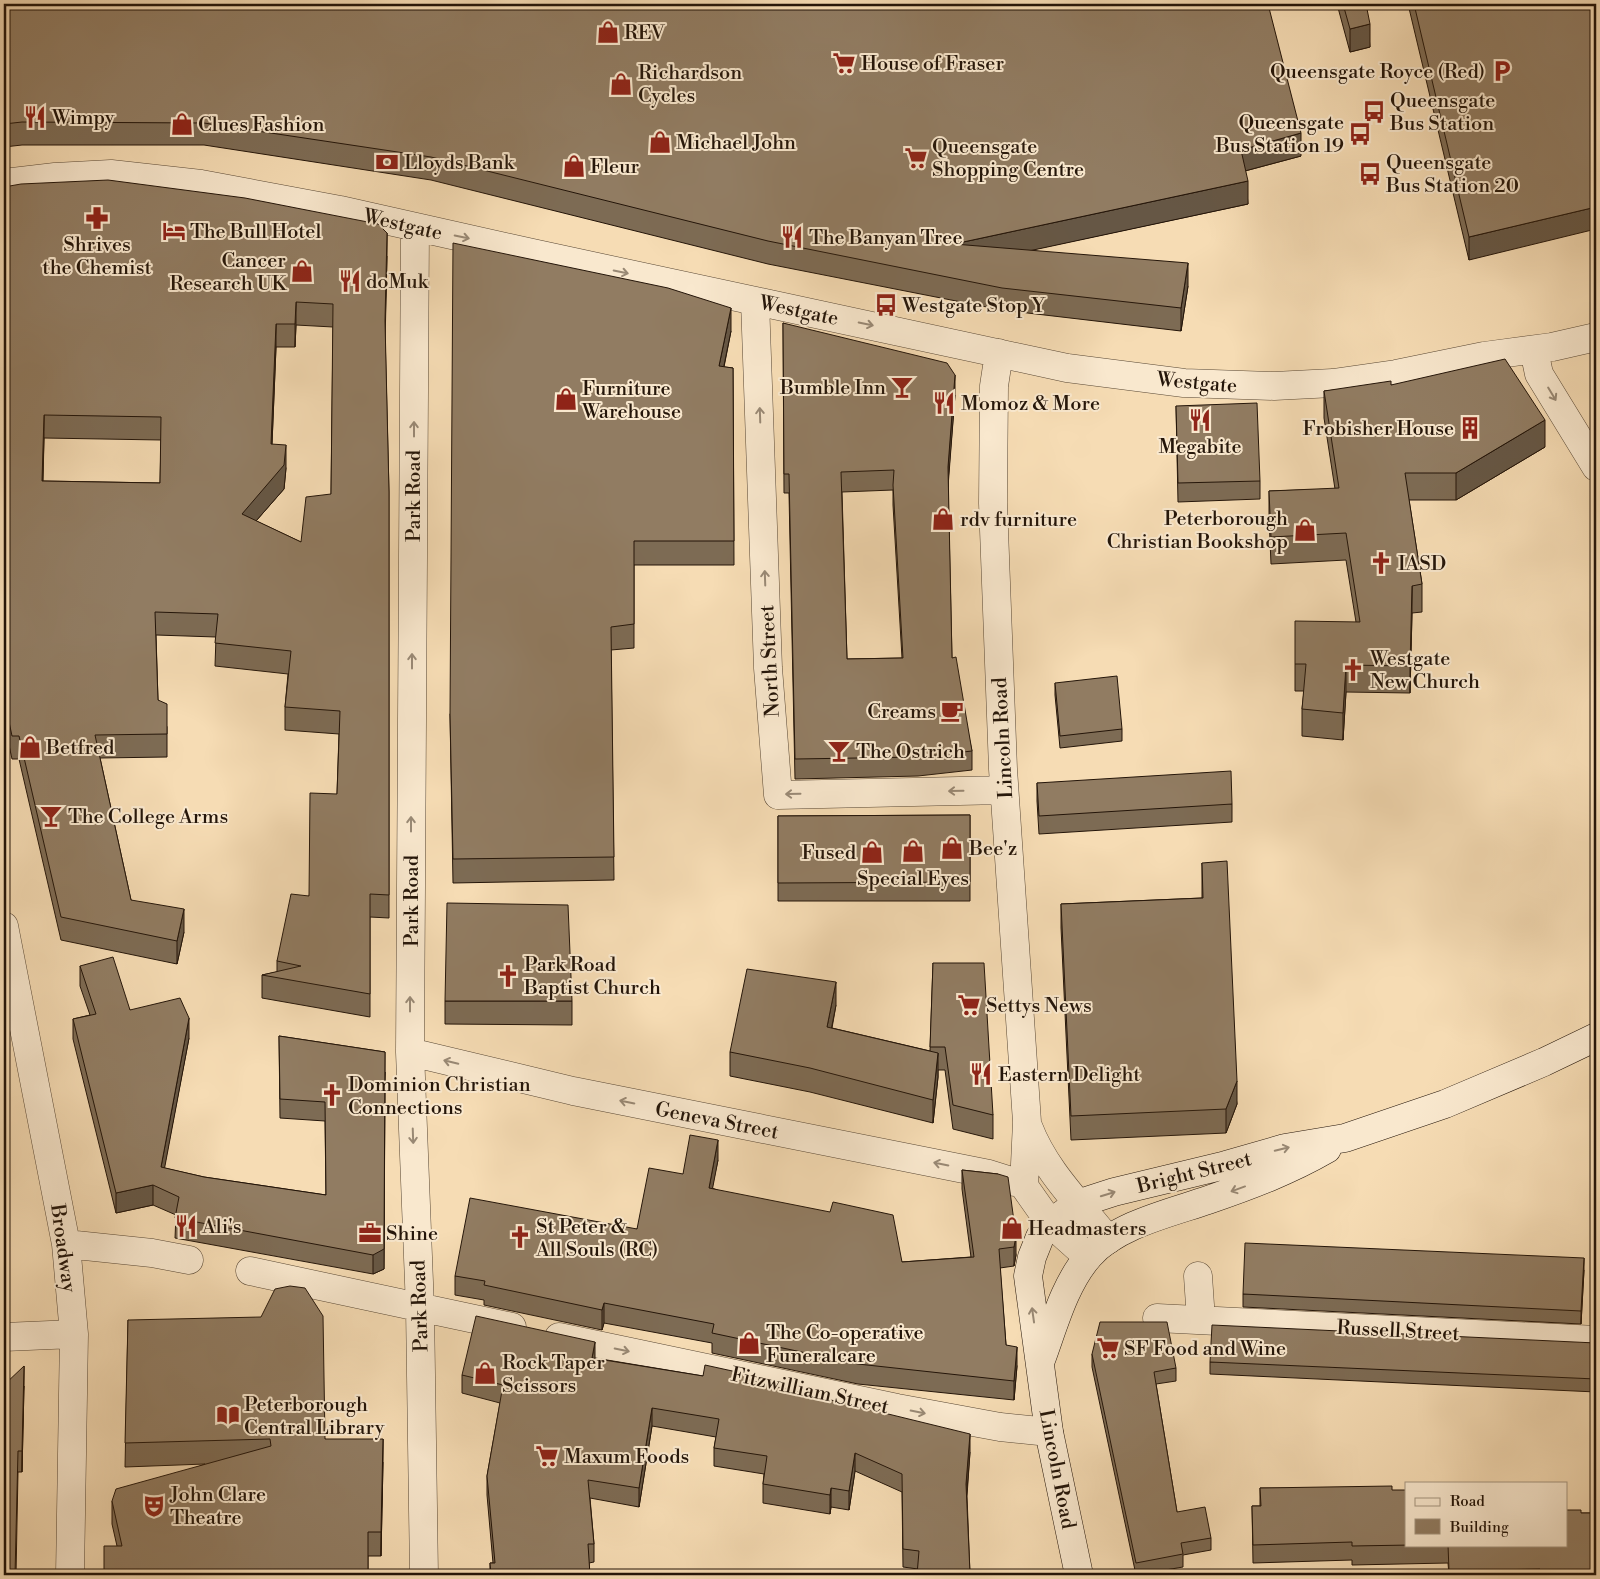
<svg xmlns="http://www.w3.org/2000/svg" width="1600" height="1579" font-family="'Libre Bodoni',serif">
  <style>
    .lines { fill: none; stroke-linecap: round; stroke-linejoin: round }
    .street-casing { stroke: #584734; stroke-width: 29 }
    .secondary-casing { stroke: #241509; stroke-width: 29 }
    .street { stroke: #f9e8ce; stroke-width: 28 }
    .secondary { stroke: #f9e8ce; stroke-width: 28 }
    .wall { fill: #7d6b54; stroke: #241509; fill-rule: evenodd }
    .shaded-wall { fill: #665745; stroke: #241509 }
    .building { fill: #917c62; stroke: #241509; fill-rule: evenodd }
    .oneway { stroke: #998975 }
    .labels { text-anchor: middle; stroke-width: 4; stroke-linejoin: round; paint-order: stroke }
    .poi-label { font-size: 20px; fill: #241509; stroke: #f9e8ce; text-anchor: start }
    .street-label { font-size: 20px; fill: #241509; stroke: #f9e8ce }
  </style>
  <rect width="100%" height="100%" fill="#f6dcb4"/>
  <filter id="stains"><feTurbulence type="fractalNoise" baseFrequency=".004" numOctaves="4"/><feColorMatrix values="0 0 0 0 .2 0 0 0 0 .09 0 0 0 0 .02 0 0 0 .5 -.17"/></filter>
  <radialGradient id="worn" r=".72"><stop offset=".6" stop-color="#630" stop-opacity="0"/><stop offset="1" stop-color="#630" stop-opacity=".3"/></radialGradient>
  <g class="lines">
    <defs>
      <path id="street" d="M 4,183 L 55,177 L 111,174 L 201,184 L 340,210 L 532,253 L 1067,368 L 1184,383 L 1274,386 L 1333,383 L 1396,374 L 1484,356 L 1552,347 L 1596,337
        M 415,227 L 410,1052 L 420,1308 L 424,1575
        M 755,301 L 768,668 L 778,795 L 1004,790
        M 1534,350 L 1539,374 L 1596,467
        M 999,353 L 994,386 L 993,503 L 1003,769 L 1027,1122 L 1024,1186 L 1050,1223 L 1088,1257
        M 4,926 L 66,1244 L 74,1334 L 70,1575
        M 410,1052 L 573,1091 L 989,1174 L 1014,1182
        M 1028,1126 C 1045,1171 1079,1203 1108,1240
        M 66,1244 L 152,1253 L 189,1260
        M 250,1271 L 512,1327
        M 1198,1276 L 1201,1320
        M 1157,1318 L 1596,1340
        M 4,1337 L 74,1334
        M 559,1337 L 897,1408 L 1000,1427 L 1049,1432"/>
      <path id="secondary" d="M 1041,1360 C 1054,1325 1064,1285 1089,1256 C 1116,1225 1170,1213 1208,1200 C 1249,1186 1289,1171 1327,1149
        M 1079,1575 L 1049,1432 L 1028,1276 L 1032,1257 L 1040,1237 L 1050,1223 L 1077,1204 L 1114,1192 L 1226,1165 L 1285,1148 L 1345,1138 L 1445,1104 L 1544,1062 L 1596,1037"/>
    </defs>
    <!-- street casing -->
    <use href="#street" class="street-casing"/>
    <!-- secondary casing -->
    <use href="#secondary" class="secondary-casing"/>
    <!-- street -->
    <use href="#street" class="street"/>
    <!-- secondary -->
    <use href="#secondary" class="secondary"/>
  </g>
  <!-- wall -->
  <path class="wall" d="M 4,4 L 1301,156 L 1245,171 L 1248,204 L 1031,250 L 1188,286 L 1181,331 L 1002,310 L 768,264 L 431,180 L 204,145 L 22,145 L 4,147 Z
    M 1337,4 L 1366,4 L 1370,47 L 1350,52 Z
    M 1408,4 L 1596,4 L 1469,260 Z
    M 4,187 L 387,256 L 385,332 L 389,492 L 389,918 L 370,917 L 370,1017 L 262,998 L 262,975 L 277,972 L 277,961 L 309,896 L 337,794 L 339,734 L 285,730 L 285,707 L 288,674 L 215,666 L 216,637 L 156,635 L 158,700 L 167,727 L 167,757 L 100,758 L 131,900 L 184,932 L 177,964 L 61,940 L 19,759 L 12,759 L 4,722 ZM 296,325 L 333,327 L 331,494 L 301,542 L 256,521 L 284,489 L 286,468 L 272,444 L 276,347 L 295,347 ZM 44,438 L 161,440 L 160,483 L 43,481 Z
    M 783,323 L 955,395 L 948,482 L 952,658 L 972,751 L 972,770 L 918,776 L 795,779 L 789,493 L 784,493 ZM 893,490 L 893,505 L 902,658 L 847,659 L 842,492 Z
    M 731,331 L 724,367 L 733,368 L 734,565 L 634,565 L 634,648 L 611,650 L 614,880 L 453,883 L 450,714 Z
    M 1391,385 L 1545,447 L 1456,500 L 1409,500 L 1422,584 L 1422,612 L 1412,613 L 1410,693 L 1346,692 L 1343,740 L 1302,736 L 1302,709 L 1304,691 L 1295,691 L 1295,664 L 1356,622 L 1346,560 L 1271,564 L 1269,518 L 1269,491 L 1335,489 L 1324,418 L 1324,391 Z
    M 1176,406 L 1260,481 L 1260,499 L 1178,502 Z
    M 1055,683 L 1122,729 L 1122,741 L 1060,748 L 1055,695 Z
    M 1037,783 L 1232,804 L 1232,822 L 1039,834 L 1037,801 Z
    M 970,815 L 970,901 L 778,901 L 778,816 Z
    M 1202,863 L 1237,1104 L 1226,1133 L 1071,1140 L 1061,928 L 1061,904 L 1202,898 Z
    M 933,963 L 993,1115 L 993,1139 L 953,1129 L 945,1070 L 938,1070 L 938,1077 L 933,1123 L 810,1092 L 730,1076 L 730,1052 L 836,1005 L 832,1028 L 930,1051 Z
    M 80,966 L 130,1010 L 189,1038 L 164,1168 L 204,1177 L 326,1195 L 325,1121 L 280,1118 L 279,1036 L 385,1052 L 384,1269 L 373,1274 L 175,1238 L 176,1215 L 153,1205 L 116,1213 L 73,1039 L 73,1019 L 90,1015 L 80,986 Z
    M 445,1001 L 572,1001 L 572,1025 L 445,1024 Z
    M 718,1160 L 712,1188 L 902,1262 L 971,1257 L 962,1189 L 962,1170 L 998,1174 L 1016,1255 L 1014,1266 L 1000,1268 L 1006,1345 L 1017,1366 L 1014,1400 L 858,1384 L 712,1353 L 712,1343 L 604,1323 L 602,1330 L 484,1305 L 484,1300 L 455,1295 L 455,1276 L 637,1229 L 683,1174 Z
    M 1584,1270 L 1581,1324 L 1243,1307 L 1243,1294 Z
    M 128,1320 L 325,1439 L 383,1462 L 381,1556 L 368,1556 L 368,1575 L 104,1575 L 117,1546 L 112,1524 L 112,1501 L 205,1464 L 125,1467 Z
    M 1596,1343 L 1596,1392 L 1210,1374 L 1210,1362 Z
    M 1092,1354 L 1176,1368 L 1176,1381 L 1156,1384 L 1177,1512 L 1211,1538 L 1211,1550 L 1183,1555 L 1183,1567 L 1136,1575 L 1092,1367 Z
    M 595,1358 L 703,1376 L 746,1379 L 970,1452 L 967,1496 L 970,1575 L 917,1575 L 918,1569 L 903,1567 L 902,1492 L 855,1471 L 849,1510 L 831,1507 L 830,1514 L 763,1503 L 763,1484 L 764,1474 L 714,1466 L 714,1448 L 716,1437 L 652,1426 L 639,1507 L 590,1498 L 594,1544 L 594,1562 L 589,1563 L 590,1575 L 490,1575 L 490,1563 L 493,1563 L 487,1495 L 487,1476 L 500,1403 L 462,1393 L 462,1375 Z
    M 24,1386 L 22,1472 L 18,1472 L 16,1575 L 4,1575 Z
    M 1260,1488 L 1392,1490 L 1406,1545 L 1566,1545 L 1581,1513 L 1596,1513 L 1596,1575 L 1449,1575 L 1448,1563 L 1352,1565 L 1352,1560 L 1253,1563 L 1252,1506 L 1260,1506 Z"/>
  <!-- shaded-wall -->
  <path class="shaded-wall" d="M 1370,24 L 1370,47 L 1350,52 L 1350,29 Z
    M 1301,133 L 1301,156 L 1241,172 L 1241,150 Z
    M 1248,181 L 1248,204 L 954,267 L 954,244 Z
    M 1596,207 L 1596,229 L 1469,260 L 1469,237 Z
    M 387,233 L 387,256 L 385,344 L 385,321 Z
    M 1188,263 L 1188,286 L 1181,331 L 1181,308 Z
    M 296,302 L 296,325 L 295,347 L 295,324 Z
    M 731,308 L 731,331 L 719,390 L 719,366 Z
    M 276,324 L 276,347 L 271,467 L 271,444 Z
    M 955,375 L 955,395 L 948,487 L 948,467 Z
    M 44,415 L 44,438 L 42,504 L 42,481 Z
    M 1545,420 L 1545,447 L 1456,500 L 1456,473 Z
    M 286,445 L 286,468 L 284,489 L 242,537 L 242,514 Z
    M 1412,586 L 1412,613 L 1410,693 L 1410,666 Z
    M 1346,665 L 1346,692 L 1343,740 L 1343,713 Z
    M 184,909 L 184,932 L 177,964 L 177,941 Z
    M 836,982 L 836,1005 L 827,1051 L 827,1027 Z
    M 189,1018 L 189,1038 L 161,1187 L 161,1167 Z
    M 938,1053 L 938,1077 L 933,1123 L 933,1100 Z
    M 385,1072 L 384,1269 L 373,1274 L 373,1255 Z
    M 1237,1081 L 1237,1104 L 1226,1133 L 1226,1109 Z
    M 718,1140 L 718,1160 L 709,1207 L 709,1188 Z
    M 153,1185 L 153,1205 L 116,1213 L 116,1193 Z
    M 1016,1236 L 1016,1255 L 1014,1266 L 1014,1247 Z
    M 1584,1258 L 1584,1270 L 1581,1324 L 1581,1311 Z
    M 604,1303 L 604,1323 L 602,1330 L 602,1310 Z
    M 595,1342 L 595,1360 L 592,1358 Z
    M 1017,1347 L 1017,1366 L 1014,1400 L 1014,1381 Z
    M 24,1366 L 24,1386 L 22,1472 L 22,1451 Z
    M 652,1408 L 652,1426 L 639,1507 L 639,1488 Z
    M 970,1434 L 970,1452 L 966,1503 L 966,1484 Z
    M 383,1439 L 383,1462 L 381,1556 L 381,1532 Z
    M 855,1453 L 855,1471 L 849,1510 L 849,1491 Z
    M 831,1488 L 831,1507 L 830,1514 L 830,1495 Z"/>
  <!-- building -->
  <path class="building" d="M 4,4 L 1268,4 L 1301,133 L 1241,150 L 1248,181 L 954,244 L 1188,263 L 1181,308 L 1002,288 L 768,241 L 431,157 L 204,123 L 22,122 L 4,124 Z
    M 1343,4 L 1366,4 L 1370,24 L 1350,29 Z
    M 1414,4 L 1596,4 L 1596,207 L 1469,237 Z
    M 108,180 L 245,198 L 378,224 L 387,233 L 385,321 L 389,492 L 389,895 L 370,894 L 370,994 L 262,975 L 301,966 L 277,961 L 291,894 L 309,896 L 310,793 L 337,794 L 340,711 L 285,707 L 291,651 L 215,643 L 218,614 L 155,612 L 158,700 L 167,704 L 167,734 L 95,735 L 131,900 L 184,909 L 177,941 L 61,917 L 19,736 L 12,736 L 4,698 L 4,187 L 21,184 ZM 296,302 L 333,304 L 331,494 L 306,497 L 301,542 L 242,514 L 284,465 L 286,445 L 271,444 L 276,324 L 295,324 ZM 44,415 L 161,417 L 160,483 L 42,481 Z
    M 453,243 L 668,288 L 731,308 L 719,366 L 733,368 L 734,541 L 634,541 L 634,624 L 611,627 L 614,857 L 453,859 L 450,714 Z
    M 783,323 L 947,363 L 955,375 L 948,467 L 952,658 L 956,657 L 972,751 L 918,757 L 795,759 L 789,474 L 784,474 ZM 894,470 L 893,485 L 903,658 L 847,659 L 841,472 Z
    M 1505,359 L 1545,420 L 1456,473 L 1405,473 L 1422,584 L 1412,586 L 1410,666 L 1346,665 L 1343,713 L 1302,709 L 1306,664 L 1295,664 L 1295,621 L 1360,622 L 1346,533 L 1271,537 L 1269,491 L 1339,488 L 1324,391 L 1391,381 L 1391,385 Z
    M 1257,403 L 1260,481 L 1178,483 L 1176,406 Z
    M 1117,676 L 1122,729 L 1060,736 L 1055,683 Z
    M 1231,771 L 1232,804 L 1039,816 L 1037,783 Z
    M 970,815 L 970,882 L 778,883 L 778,816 Z
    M 1227,861 L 1237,1081 L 1226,1109 L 1071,1116 L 1061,904 L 1203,898 L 1202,863 Z
    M 447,903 L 568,905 L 572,1001 L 445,1001 Z
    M 113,957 L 130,1010 L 180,998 L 189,1018 L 161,1167 L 204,1177 L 326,1195 L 325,1102 L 280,1099 L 279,1036 L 385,1052 L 384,1249 L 373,1255 L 175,1218 L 179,1197 L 153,1185 L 116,1193 L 73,1019 L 96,1014 L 80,966 Z
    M 933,963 L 984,963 L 993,1115 L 953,1105 L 945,1047 L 930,1047 Z
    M 747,969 L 836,982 L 827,1027 L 938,1053 L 933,1100 L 810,1068 L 730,1052 Z
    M 690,1135 L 718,1140 L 709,1188 L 830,1212 L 833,1202 L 893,1215 L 902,1262 L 974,1257 L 962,1170 L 998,1174 L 1008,1177 L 1016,1236 L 1014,1247 L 999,1249 L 1006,1345 L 1017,1347 L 1014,1381 L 858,1364 L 712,1333 L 714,1324 L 604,1303 L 602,1310 L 484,1285 L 485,1281 L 455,1276 L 470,1198 L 637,1229 L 649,1168 L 683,1174 Z
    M 1245,1243 L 1584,1258 L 1581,1311 L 1243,1294 Z
    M 290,1286 L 305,1288 L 323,1316 L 325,1439 L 383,1439 L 381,1532 L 368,1532 L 368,1575 L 104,1575 L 104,1546 L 122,1546 L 112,1501 L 116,1489 L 271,1446 L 270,1439 L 125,1443 L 128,1320 L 261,1317 L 275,1289 Z
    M 476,1316 L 595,1342 L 592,1358 L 703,1376 L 705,1365 L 746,1374 L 745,1379 L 970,1434 L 966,1484 L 970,1573 L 969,1573 L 969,1575 L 917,1575 L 919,1551 L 903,1549 L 902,1474 L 855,1453 L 849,1491 L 831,1488 L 830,1495 L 763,1484 L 767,1456 L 714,1448 L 719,1419 L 652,1408 L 639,1488 L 588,1480 L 594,1544 L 588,1544 L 590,1575 L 491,1575 L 490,1563 L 495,1563 L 487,1476 L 503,1385 L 462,1375 Z
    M 1100,1322 L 1167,1322 L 1176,1368 L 1154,1372 L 1177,1512 L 1205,1507 L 1211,1538 L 1181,1543 L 1183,1554 L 1136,1563 L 1092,1354 Z
    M 1212,1325 L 1596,1343 L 1596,1379 L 1210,1362 Z
    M 24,1366 L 22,1451 L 18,1451 L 15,1575 L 4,1575 L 4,1385 Z
    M 1392,1486 L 1392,1490 L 1406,1490 L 1406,1545 L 1411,1545 L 1352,1546 L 1352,1542 L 1253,1545 L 1252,1506 L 1261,1506 L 1260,1488 Z
    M 1566,1510 L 1581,1510 L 1581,1513 L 1596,1513 L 1596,1570 L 1540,1570 L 1540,1569 L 1449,1571 L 1448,1545 L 1566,1545 Z"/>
  <!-- one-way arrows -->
  <defs><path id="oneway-shaft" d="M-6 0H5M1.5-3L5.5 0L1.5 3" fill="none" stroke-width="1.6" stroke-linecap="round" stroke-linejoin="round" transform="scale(1.25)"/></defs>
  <g class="oneway">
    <use href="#oneway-shaft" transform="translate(462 237) rotate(12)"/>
    <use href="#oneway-shaft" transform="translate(621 272) rotate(12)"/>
    <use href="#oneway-shaft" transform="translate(866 324) rotate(12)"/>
    <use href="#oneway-shaft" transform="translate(1552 394) rotate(59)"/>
    <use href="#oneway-shaft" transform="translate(760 415) rotate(-92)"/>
    <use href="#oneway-shaft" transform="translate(414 429) rotate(-90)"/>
    <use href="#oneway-shaft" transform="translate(765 578) rotate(-92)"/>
    <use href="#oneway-shaft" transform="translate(412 661) rotate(-90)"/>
    <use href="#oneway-shaft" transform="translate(956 791) rotate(179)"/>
    <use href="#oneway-shaft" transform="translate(793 794) rotate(179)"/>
    <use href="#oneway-shaft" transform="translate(411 824) rotate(-90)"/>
    <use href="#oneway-shaft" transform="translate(410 1004) rotate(-90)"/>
    <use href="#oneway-shaft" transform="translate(451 1062) rotate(-167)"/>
    <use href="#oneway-shaft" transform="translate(627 1102) rotate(-169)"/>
    <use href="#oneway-shaft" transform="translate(413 1136) rotate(88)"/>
    <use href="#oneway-shaft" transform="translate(1282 1149) rotate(-14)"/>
    <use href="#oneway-shaft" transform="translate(941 1164) rotate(-169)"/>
    <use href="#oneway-shaft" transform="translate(1238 1189) rotate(160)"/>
    <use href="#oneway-shaft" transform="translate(1108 1194) rotate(-17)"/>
    <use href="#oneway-shaft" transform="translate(1033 1315) rotate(-98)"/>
    <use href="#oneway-shaft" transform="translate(622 1350) rotate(12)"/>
    <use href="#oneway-shaft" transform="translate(918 1412) rotate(11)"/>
  </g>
  <!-- icons -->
  <defs>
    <symbol id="shop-bare" viewBox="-9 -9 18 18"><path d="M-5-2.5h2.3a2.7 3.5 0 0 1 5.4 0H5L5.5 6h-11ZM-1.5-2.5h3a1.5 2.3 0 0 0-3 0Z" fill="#8f2418" stroke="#f9e8ce" stroke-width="2.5" paint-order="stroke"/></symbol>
    <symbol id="supermarket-bare" viewBox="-9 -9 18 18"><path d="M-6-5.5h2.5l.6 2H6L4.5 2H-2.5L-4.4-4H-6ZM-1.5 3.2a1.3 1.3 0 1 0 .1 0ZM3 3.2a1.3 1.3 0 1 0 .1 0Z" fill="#8f2418" stroke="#f9e8ce" stroke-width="2.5" paint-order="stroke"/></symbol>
    <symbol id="parking-bare" viewBox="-9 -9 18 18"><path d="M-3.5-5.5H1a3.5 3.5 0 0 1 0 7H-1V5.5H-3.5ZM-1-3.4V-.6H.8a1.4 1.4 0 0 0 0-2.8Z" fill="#8f2418" stroke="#f9e8ce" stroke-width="2.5" paint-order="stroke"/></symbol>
    <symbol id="bus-bare" viewBox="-9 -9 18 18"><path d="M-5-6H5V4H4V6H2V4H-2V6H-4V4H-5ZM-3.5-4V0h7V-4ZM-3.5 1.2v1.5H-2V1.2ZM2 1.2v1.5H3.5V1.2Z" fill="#8f2418" stroke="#f9e8ce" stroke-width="2.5" paint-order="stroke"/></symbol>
    <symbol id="restaurant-bare" viewBox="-9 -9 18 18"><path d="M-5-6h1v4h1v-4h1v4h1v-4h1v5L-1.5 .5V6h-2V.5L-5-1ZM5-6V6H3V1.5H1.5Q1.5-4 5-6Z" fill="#8f2418" stroke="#f9e8ce" stroke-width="2.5" paint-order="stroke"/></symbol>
    <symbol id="bank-bare" viewBox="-9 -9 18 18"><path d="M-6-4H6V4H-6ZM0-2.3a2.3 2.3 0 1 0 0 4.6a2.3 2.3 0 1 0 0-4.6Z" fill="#8f2418" stroke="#f9e8ce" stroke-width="2.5" paint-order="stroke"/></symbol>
    <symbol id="pharmacy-bare" viewBox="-9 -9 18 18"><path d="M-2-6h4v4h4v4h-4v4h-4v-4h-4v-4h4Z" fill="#8f2418" stroke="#f9e8ce" stroke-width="2.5" paint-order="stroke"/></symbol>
    <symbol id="hotel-bare" viewBox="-9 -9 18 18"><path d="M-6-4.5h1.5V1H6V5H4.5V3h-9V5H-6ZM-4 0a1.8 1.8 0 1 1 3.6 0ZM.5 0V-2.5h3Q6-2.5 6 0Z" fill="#8f2418" stroke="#f9e8ce" stroke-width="2.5" paint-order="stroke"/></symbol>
    <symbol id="bar-bare" viewBox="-9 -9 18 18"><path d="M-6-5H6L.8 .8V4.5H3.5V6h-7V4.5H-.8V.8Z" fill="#8f2418" stroke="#f9e8ce" stroke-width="2.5" paint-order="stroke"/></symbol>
    <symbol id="building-bare" viewBox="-9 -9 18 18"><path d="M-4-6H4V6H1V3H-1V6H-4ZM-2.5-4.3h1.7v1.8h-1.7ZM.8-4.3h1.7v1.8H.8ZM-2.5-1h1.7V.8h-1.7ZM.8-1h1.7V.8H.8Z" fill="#8f2418" stroke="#f9e8ce" stroke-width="2.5" paint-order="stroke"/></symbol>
    <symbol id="church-bare" viewBox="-9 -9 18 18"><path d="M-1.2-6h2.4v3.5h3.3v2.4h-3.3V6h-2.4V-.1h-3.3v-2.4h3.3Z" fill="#8f2418" stroke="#f9e8ce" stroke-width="2.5" paint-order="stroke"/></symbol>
    <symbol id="cafe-bare" viewBox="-9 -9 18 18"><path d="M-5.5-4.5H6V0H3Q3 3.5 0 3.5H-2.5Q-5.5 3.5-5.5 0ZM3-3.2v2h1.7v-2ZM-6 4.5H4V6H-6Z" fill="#8f2418" stroke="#f9e8ce" stroke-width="2.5" paint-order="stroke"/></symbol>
    <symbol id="office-bare" viewBox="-9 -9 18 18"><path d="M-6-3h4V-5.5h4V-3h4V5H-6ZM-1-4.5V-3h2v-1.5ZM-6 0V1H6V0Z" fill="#8f2418" stroke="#f9e8ce" stroke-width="2.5" paint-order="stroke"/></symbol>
    <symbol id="library-bare" viewBox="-9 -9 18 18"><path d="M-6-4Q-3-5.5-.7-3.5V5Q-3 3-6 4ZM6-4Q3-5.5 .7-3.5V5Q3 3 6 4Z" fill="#8f2418" stroke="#f9e8ce" stroke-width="2.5" paint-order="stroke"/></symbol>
    <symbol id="theatre-bare" viewBox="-9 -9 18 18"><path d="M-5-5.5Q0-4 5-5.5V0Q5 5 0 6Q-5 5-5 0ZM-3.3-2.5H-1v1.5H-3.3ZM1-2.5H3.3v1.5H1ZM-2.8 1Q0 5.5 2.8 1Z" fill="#8f2418" stroke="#f9e8ce" stroke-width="2.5" paint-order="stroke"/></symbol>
  </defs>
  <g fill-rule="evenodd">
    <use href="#shop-bare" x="592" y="16" width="32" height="32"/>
    <use href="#supermarket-bare" x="828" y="47" width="32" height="32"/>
    <use href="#parking-bare" x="1486" y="55" width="32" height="32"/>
    <use href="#shop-bare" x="605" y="68" width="32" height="32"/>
    <use href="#bus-bare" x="1358" y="96" width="32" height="32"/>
    <use href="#restaurant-bare" x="19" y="101" width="32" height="32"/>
    <use href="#shop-bare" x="166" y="108" width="32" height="32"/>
    <use href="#bus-bare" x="1344" y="118" width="32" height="32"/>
    <use href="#shop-bare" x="644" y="126" width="32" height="32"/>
    <use href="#supermarket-bare" x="900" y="142" width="32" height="32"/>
    <use href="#bank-bare" x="371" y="146" width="32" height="32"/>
    <use href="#shop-bare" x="558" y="150" width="32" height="32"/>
    <use href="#bus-bare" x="1354" y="158" width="32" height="32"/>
    <use href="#pharmacy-bare" x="81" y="202" width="32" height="32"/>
    <use href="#hotel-bare" x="158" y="215" width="32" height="32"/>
    <use href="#restaurant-bare" x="776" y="221" width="32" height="32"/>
    <use href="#shop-bare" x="286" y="255" width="32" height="32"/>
    <use href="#restaurant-bare" x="334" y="265" width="32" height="32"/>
    <use href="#bus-bare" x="870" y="289" width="32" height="32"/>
    <use href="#bar-bare" x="886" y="371" width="32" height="32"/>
    <use href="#shop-bare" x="550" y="383" width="32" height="32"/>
    <use href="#restaurant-bare" x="928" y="387" width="32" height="32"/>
    <use href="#restaurant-bare" x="1184" y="404" width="32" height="32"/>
    <use href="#building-bare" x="1454" y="412" width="32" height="32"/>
    <use href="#shop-bare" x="927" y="503" width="32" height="32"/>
    <use href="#shop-bare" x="1289" y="514" width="32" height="32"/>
    <use href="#church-bare" x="1365" y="547" width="32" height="32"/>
    <use href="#church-bare" x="1337" y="654" width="32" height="32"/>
    <use href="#cafe-bare" x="936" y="695" width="32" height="32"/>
    <use href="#shop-bare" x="14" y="731" width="32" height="32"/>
    <use href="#bar-bare" x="823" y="735" width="32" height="32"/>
    <use href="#bar-bare" x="35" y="800" width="32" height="32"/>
    <use href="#shop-bare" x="936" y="832" width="32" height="32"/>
    <use href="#shop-bare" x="897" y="835" width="32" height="32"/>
    <use href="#shop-bare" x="856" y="836" width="32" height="32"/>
    <use href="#church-bare" x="492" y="960" width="32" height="32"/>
    <use href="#supermarket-bare" x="953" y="989" width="32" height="32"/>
    <use href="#restaurant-bare" x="965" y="1058" width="32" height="32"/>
    <use href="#church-bare" x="316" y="1079" width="32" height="32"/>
    <use href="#restaurant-bare" x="170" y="1210" width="32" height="32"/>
    <use href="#shop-bare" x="996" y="1212" width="32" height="32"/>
    <use href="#office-bare" x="354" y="1217" width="32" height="32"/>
    <use href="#church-bare" x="504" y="1221" width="32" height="32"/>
    <use href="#shop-bare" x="733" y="1327" width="32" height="32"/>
    <use href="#supermarket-bare" x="1092" y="1332" width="32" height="32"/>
    <use href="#shop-bare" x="469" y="1357" width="32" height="32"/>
    <use href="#library-bare" x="212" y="1399" width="32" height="32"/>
    <use href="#supermarket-bare" x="531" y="1440" width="32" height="32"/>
    <use href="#theatre-bare" x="138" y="1490" width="32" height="32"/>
  </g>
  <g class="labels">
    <!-- poi labels -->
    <g class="poi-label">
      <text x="624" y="39">REV</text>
      <text x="861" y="70">House of Fraser</text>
      <text x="1485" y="78" text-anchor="end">Queensgate Royce (Red)</text>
      <text x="638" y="79">Richardson<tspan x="638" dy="23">Cycles</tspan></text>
      <text x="1390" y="107">Queensgate<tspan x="1390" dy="23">Bus Station</tspan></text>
      <text x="52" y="124">Wimpy</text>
      <text x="1344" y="129" text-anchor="end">Queensgate<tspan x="1344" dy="23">Bus Station 19</tspan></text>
      <text x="198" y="131">Clues Fashion</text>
      <text x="676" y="149">Michael John</text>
      <text x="932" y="153">Queensgate<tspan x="932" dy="23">Shopping Centre</tspan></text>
      <text x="404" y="169">Lloyds Bank</text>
      <text x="1386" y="169">Queensgate<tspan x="1386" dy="23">Bus Station 20</tspan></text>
      <text x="590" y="173">Fleur</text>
      <text x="190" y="238">The Bull Hotel</text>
      <text x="809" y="244">The Banyan Tree</text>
      <text x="97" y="251" text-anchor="middle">Shrives<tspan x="97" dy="23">the Chemist</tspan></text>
      <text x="286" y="267" text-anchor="end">Cancer<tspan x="286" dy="23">Research UK</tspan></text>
      <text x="366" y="288">doMuk</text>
      <text x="902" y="312">Westgate Stop Y</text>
      <text x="886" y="394" text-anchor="end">Bumble Inn</text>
      <text x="582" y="395">Furniture<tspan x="582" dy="23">Warehouse</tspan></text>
      <text x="961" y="410">Momoz &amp; More</text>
      <text x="1454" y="435" text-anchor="end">Frobisher House</text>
      <text x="1200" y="453" text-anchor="middle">Megabite</text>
      <text x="1288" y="525" text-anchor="end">Peterborough<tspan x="1288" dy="23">Christian Bookshop</tspan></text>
      <text x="960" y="526">rdv furniture</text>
      <text x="1398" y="570">IASD</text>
      <text x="1370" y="665">Westgate<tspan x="1370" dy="23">New Church</tspan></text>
      <text x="936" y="718" text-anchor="end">Creams</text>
      <text x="46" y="754">Betfred</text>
      <text x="856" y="758">The Ostrich</text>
      <text x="68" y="823">The College Arms</text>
      <text x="969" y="855">Bee'z</text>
      <text x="856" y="859" text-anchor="end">Fused</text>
      <text x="913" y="885" text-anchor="middle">Special Eyes</text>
      <text x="524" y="971">Park Road<tspan x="524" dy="23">Baptist Church</tspan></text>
      <text x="986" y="1012">Settys News</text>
      <text x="998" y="1081">Eastern Delight</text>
      <text x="348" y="1091">Dominion Christian<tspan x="348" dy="23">Connections</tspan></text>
      <text x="202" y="1233">Ali's</text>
      <text x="536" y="1233">St Peter &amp;<tspan x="536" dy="23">All Souls (RC)</tspan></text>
      <text x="1028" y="1235">Headmasters</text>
      <text x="386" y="1240">Shine</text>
      <text x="766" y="1339">The Co-operative<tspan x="766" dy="23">Funeralcare</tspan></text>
      <text x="1124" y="1355">SF Food and Wine</text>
      <text x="502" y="1369">Rock Taper<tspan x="502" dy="23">Scissors</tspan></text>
      <text x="244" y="1411">Peterborough<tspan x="244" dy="23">Central Library</tspan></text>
      <text x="564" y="1463">Maxum Foods</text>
      <text x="170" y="1501">John Clare<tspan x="170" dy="23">Theatre</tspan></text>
    </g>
    <!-- street labels -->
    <g class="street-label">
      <text transform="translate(403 224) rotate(13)" y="7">Westgate</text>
      <text transform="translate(799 310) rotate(12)" y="7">Westgate</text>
      <text transform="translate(1197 382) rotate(5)" y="7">Westgate</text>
      <text transform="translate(413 496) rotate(-90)" y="7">Park Road</text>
      <text transform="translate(769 661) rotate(-93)" y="7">North Street</text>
      <text transform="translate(1002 738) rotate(-93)" y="7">Lincoln Road</text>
      <text transform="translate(411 901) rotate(-90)" y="7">Park Road</text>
      <text transform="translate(717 1120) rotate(11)" y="7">Geneva Street</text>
      <text transform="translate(1194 1172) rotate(-14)" y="7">Bright Street</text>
      <text transform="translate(64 1248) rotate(82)" y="7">Broadway</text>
      <text transform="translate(419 1306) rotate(-92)" y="7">Park Road</text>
      <text transform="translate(1398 1330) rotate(3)" y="7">Russell Street</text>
      <text transform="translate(810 1390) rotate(12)" y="7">Fitzwilliam Street</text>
      <text transform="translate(1058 1469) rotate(79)" y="7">Lincoln Road</text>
    </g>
  </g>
  <!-- margin -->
  <rect width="1600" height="1579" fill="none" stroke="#f6dcb4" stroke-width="20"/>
  <rect x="5" y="5" width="1590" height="1569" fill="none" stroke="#241509" stroke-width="2.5"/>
  <rect x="10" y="10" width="1580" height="1559" fill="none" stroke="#241509"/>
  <!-- legend -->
  <rect x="1405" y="1482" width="162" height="65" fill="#f9e8ce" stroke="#a4947f"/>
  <rect x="1415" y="1498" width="25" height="8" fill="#f9e8ce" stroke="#a4947f"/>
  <text x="1450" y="1506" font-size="15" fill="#241509">Road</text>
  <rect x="1415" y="1519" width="25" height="15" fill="#917c62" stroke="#a4947f"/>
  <text x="1450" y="1532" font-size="15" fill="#241509">Building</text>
  <rect width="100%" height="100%" filter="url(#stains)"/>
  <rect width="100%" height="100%" fill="url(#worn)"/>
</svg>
